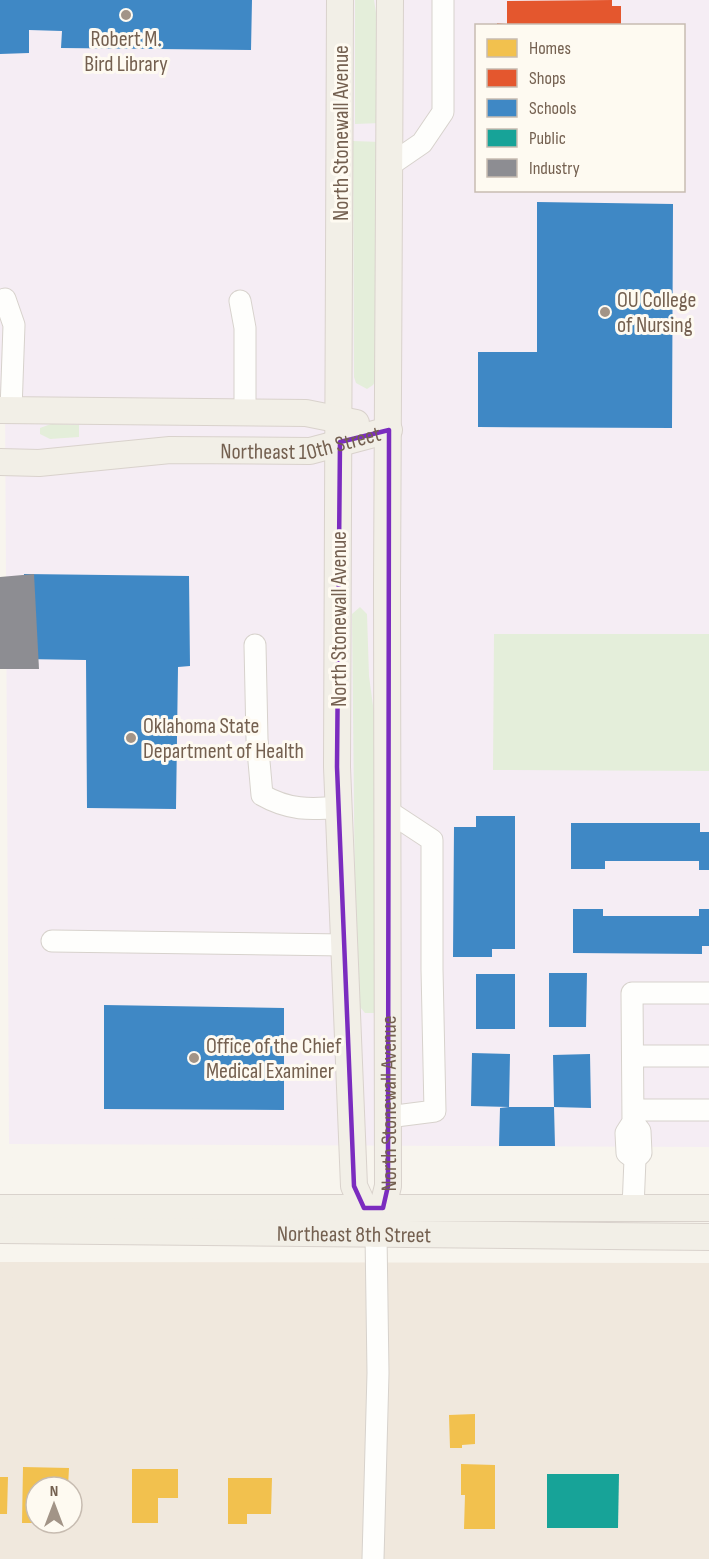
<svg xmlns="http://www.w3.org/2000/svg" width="709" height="1559" font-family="'Sofia Sans Condensed',sans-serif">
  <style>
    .residential { fill: #f0e8dd; fill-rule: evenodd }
    .education { fill: #f5edf4; fill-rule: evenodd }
    .green { fill: #e4eeda }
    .homes { fill: #f2c14e }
    .shops { fill: #e4572e }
    .schools { fill: #3f88c5 }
    .public { fill: #17a398 }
    .industry { fill: #8d8d92 }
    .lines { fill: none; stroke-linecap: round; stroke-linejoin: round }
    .minor-casing { stroke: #d7d2cc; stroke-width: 23 }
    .major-casing { stroke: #d9d2cc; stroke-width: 28 }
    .minor { stroke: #fefefc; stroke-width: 21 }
    .major { stroke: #f2efe7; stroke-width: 26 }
    .marked { fill: none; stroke: #7b2cbf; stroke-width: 4.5; stroke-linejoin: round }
    .poi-dot { fill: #a29487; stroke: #fefaf1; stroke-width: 2 }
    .labels { text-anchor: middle; stroke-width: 6; stroke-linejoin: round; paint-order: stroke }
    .poi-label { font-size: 22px; fill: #746050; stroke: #fefaf1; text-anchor: start }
    .street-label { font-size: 22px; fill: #746050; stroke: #fefaf1 }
  </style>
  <rect width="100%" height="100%" fill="#f8f5ee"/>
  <!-- residential -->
  <path class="residential" d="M 0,1262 L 709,1263 L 709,1559 L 0,1559 ZM 36,1487 L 72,1487 L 72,1523 L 36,1523 Z"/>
  <!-- education -->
  <path class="education" d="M 0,0 L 709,0 L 709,1147 L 9,1144 L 5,391 L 0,396 ZM 476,26 L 684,26 L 684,190 L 476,190 Z"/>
  <!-- green -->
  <path class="green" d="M 355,0 L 374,0 L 381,45 L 381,123 L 355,124 Z
    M 353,141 L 381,142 L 377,378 L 373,385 L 367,389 L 356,383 L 354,377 Z
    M 51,424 L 79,425 L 79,437 L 50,439 L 40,434 L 40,428 Z
    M 360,607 L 367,614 L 369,676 L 378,743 L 375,1013 L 365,1013 L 356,1002 L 352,614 Z
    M 494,634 L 709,634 L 709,771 L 493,770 Z"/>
  <!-- homes -->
  <path class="homes" d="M 475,1414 L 475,1444 L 462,1445 L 462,1448 L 450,1448 L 449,1415 Z
    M 461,1464 L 495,1465 L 495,1529 L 464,1529 L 465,1495 L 461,1495 Z
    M 23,1467 L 69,1468 L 68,1487 L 36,1487 L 36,1523 L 22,1523 Z
    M 132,1469 L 178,1469 L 178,1498 L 158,1498 L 158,1523 L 132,1523 Z
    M 0,1477 L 8,1477 L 7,1514 L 0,1514 Z
    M 228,1478 L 272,1478 L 271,1514 L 247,1514 L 247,1524 L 228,1524 Z"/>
  <!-- shops -->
  <path class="shops" d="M 612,0 L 612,6 L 621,6 L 621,26 L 497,26 L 497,23 L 507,24 L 507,1 Z"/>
  <!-- schools -->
  <path class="schools" d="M 0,0 L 252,0 L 251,50 L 61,48 L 62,31 L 29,30 L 29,53 L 0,54 Z
    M 537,202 L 673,204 L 672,428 L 478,427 L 478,352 L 537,352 Z
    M 24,574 L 189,576 L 190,666 L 178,667 L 176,809 L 87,808 L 86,660 L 23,659 Z
    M 476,816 L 515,816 L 515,949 L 492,949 L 492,957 L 453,957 L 454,827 L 476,827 Z
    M 571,823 L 700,823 L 700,832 L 709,832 L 709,870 L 699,870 L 699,861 L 605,861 L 605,869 L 571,869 Z
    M 573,909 L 603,909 L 603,916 L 699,916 L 699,909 L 709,909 L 709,946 L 702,946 L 702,954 L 573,953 Z
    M 549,973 L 587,973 L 586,1027 L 549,1027 Z
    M 476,974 L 515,974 L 515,1029 L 476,1029 Z
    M 104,1005 L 284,1008 L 284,1110 L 104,1109 Z
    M 472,1053 L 510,1054 L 509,1107 L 471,1106 Z
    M 590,1054 L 591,1108 L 554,1107 L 553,1055 Z
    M 509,1107 L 554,1107 L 555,1146 L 499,1146 L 500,1108 Z"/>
  <!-- public -->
  <path class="public" d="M 547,1474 L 619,1474 L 618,1528 L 547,1528 Z"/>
  <!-- industry -->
  <path class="industry" d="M 34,574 L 39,669 L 0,669 L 0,577 Z"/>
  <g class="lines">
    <defs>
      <path id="minor" d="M 390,165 L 422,143 L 443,112 L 443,0
        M 5,299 L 14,325 L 11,410
        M 240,301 L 245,328 L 245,412
        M 255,645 L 257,739 L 262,795 C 288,810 310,810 339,807
        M 388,811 L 432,840 L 432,969 L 435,1111 L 388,1117
        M 52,941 L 345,945
        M 633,1056 L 709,1056
        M 633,1110 L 709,1110
        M 633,1122 L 632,993 L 709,993
        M 633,1208 L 635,1159 L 641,1153 L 640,1131 L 633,1122 L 626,1133 L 627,1153 L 635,1159
        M 373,1559 L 378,1373 L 376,1234"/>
      <g id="major">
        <path d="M 340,0 L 337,767 L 354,1186 L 376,1234"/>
        <path d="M 0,410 L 306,413 L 356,423"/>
        <path id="s1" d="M 0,462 L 39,463 L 170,450 L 310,451 L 389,430"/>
        <path d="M 0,1208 L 709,1208"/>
        <path id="s2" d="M 0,1230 L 709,1237"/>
        <path id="s3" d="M 376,1234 L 388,1186 L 387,587 L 390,0"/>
      </g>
    </defs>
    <!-- minor casing -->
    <use href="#minor" class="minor-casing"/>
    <!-- major casing -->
    <use href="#major" class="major-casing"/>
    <!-- minor -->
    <use href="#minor" class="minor"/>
    <!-- major -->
    <use href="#major" class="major"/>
  </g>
  <!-- marked area -->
  <path class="marked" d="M 389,430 L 388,1186 L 383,1208 L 364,1208 L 354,1186 L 337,767 L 340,442 Z"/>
  <!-- markers -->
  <g class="poi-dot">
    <circle cx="126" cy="15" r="6"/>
    <circle cx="605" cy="312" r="6"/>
    <circle cx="131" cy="738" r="6"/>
    <circle cx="194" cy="1058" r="6"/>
  </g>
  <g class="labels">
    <!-- poi labels -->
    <g class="poi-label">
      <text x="126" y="46" text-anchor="middle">Robert M.<tspan x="126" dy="25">Bird Library</tspan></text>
      <text x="617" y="307">OU College<tspan x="617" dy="25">of Nursing</tspan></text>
      <text x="143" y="733">Oklahoma State<tspan x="143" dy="25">Department of Health</tspan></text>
      <text x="206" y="1053">Office of the Chief<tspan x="206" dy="25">Medical Examiner</tspan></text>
    </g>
    <!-- street labels -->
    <g class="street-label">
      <text transform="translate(340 133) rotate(-90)" y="8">North Stonewall Avenue</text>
      <text dy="8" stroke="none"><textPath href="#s1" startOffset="302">Northeast 10th Street</textPath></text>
      <text transform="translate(338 619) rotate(-90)" y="8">North Stonewall Avenue</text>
      <text dy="8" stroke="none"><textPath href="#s3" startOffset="132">North Stonewall Avenue</textPath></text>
      <text dy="8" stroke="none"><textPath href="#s2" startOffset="354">Northeast 8th Street</textPath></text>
    </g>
  </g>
  <!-- legend -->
  <rect x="475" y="24" width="210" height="168" fill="#fefaf1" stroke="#c7bcb1" stroke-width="1.5"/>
  <rect x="487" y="39" width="30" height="18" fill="#f2c14e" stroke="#c7bcb1" stroke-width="1.5"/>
  <text x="529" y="54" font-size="18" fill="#746050">Homes</text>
  <rect x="487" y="69" width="30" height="18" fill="#e4572e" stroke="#c7bcb1" stroke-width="1.5"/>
  <text x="529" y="84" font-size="18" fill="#746050">Shops</text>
  <rect x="487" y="99" width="30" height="18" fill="#3f88c5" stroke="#c7bcb1" stroke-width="1.5"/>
  <text x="529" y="114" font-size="18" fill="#746050">Schools</text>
  <rect x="487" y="129" width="30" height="18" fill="#17a398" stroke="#c7bcb1" stroke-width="1.5"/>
  <text x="529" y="144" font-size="18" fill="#746050">Public</text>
  <rect x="487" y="159" width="30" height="18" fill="#8d8d92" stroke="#c7bcb1" stroke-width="1.5"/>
  <text x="529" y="174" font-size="18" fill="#746050">Industry</text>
  <!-- north arrow -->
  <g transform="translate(54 1505)"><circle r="28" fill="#fefaf1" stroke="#c7bcb1" stroke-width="1.5"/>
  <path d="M0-4.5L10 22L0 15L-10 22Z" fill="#a29487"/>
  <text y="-9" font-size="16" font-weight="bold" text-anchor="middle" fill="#746050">N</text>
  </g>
</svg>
